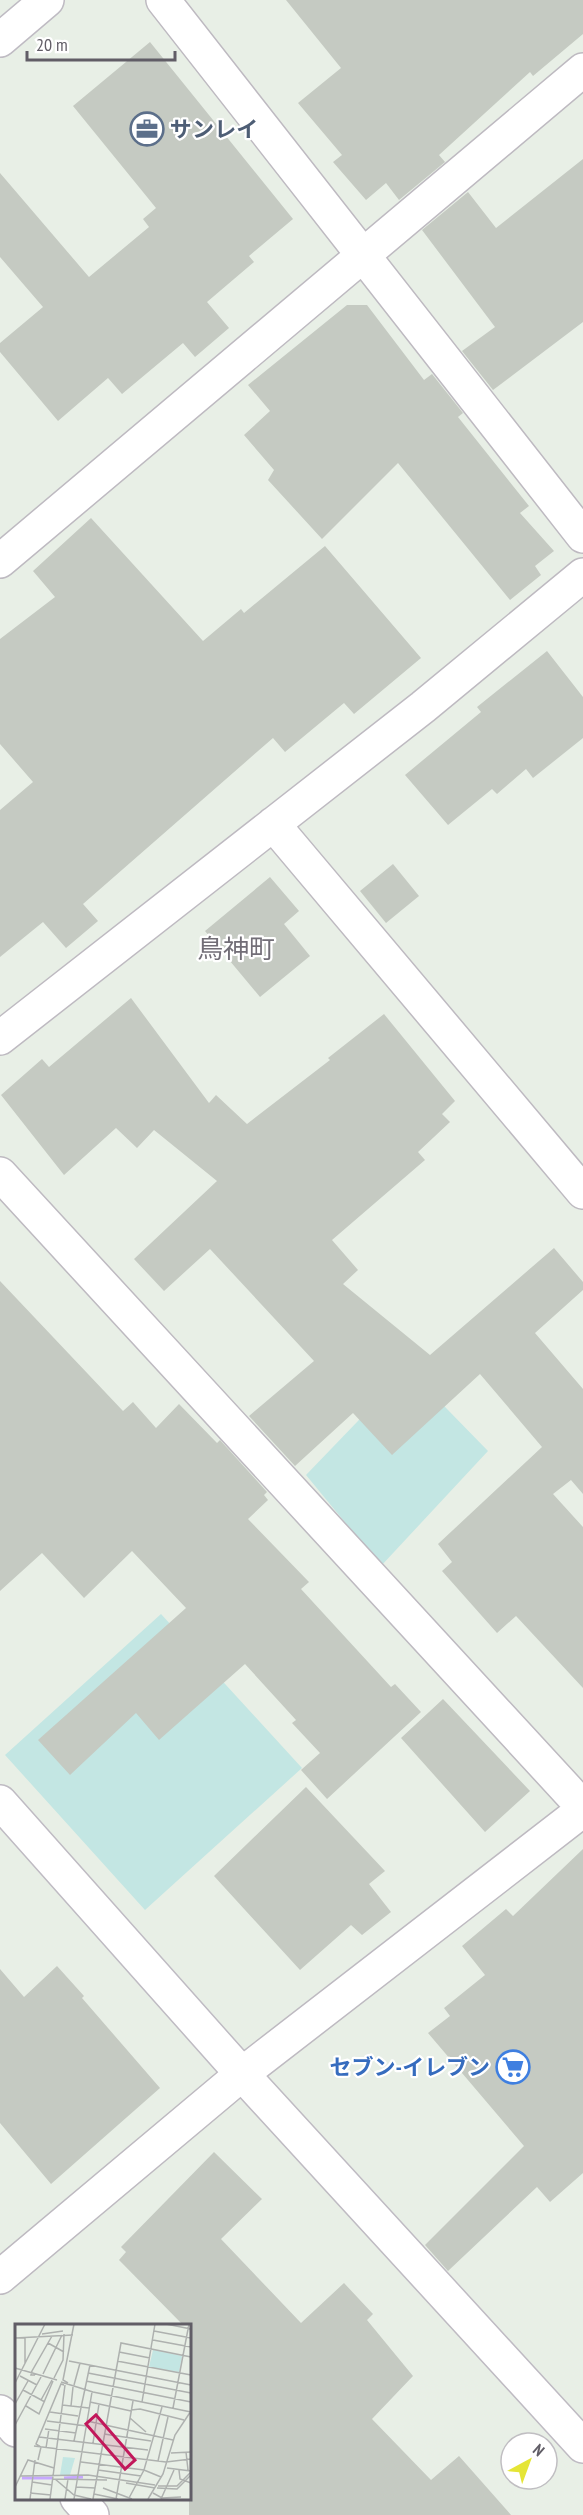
<svg xmlns="http://www.w3.org/2000/svg" width="583" height="2515" font-family="'PT Sans Narrow','Noto Sans JP',sans-serif">
  <style>
    .green { fill: #c3e6e3 }
    .building { fill: #c5cac2 }
    .lines { fill: none; stroke-linecap: round; stroke-linejoin: round }
    .street-casing { stroke: #bebac1; stroke-width: 36 }
    .secondary-casing { stroke: #bfbbc3; stroke-width: 36 }
    .street { stroke: #fff; stroke-width: 33 }
    .secondary { stroke: #fff; stroke-width: 33 }
    .labels { text-anchor: middle; stroke-width: 4.5; stroke-linejoin: round; paint-order: stroke }
    .service-label { font-size: 22px; font-weight: bold; fill: #4e5e75; stroke: #fff; text-anchor: start }
    .shop-label { font-size: 22px; font-weight: bold; fill: #366cbe; stroke: #fff; text-anchor: end }
    .quarter-label { font-size: 26px; fill: #726e77; stroke: #fff }
    .inset-river { fill: none; stroke: #c6a8fd; stroke-width: 3 }
    .inset-road { fill: none; stroke: #aeb1af; stroke-width: 1.5 }
    .view { fill: #c2185b; fill-opacity: 0.15; stroke: #c2185b; stroke-width: 3 }
    .inset-edge { fill: none; stroke: #615d66; stroke-width: 3 }
  </style>
  <rect width="100%" height="100%" fill="#e8efe6"/>
  <!-- green -->
  <path class="green" d="M 408,1369 L 488,1451 L 381,1566 L 306,1475 Z
    M 161,1614 L 302,1768 L 145,1910 L 5,1755 Z"/>
  <!-- building -->
  <path class="building" d="M 286,0 L 583,0 L 583,34 L 533,76 L 530,72 L 439,155 L 445,162 L 399,200 L 386,183 L 366,200 L 333,162 L 342,155 L 298,103 L 341,68 Z
    M 150,42 L 293,219 L 249,256 L 254,262 L 207,302 L 229,328 L 195,357 L 183,343 L 122,394 L 108,378 L 58,421 L 0,352 L 0,343 L 43,307 L 0,257 L 0,173 L 89,277 L 149,227 L 143,219 L 156,208 L 73,106 Z
    M 583,159 L 583,322 L 493,390 L 462,351 L 495,327 L 422,230 L 468,192 L 496,228 Z
    M 347,305 L 367,305 L 424,380 L 432,374 L 463,413 L 458,417 L 529,506 L 520,513 L 554,551 L 535,566 L 541,575 L 510,600 L 398,463 L 322,539 L 268,480 L 274,470 L 244,435 L 270,411 L 248,385 Z
    M 91,518 L 203,641 L 241,609 L 244,613 L 325,546 L 421,658 L 354,714 L 344,703 L 285,752 L 273,738 L 83,904 L 98,921 L 66,948 L 43,922 L 0,957 L 0,810 L 33,782 L 0,744 L 0,639 L 55,597 L 33,571 Z
    M 547,651 L 583,697 L 583,738 L 533,778 L 526,769 L 497,794 L 492,789 L 448,825 L 405,775 L 481,712 L 477,707 Z
    M 393,864 L 419,896 L 386,923 L 360,891 Z
    M 270,877 L 299,911 L 284,924 L 310,956 L 260,997 L 205,931 Z
    M 131,998 L 209,1103 L 216,1095 L 247,1124 L 330,1060 L 328,1058 L 384,1014 L 455,1101 L 442,1114 L 450,1122 L 418,1152 L 425,1160 L 332,1240 L 358,1270 L 343,1284 L 430,1355 L 554,1248 L 583,1282 L 583,1290 L 535,1333 L 583,1389 L 583,1494 L 571,1480 L 553,1494 L 583,1527 L 583,1688 L 516,1616 L 497,1633 L 442,1571 L 452,1562 L 438,1544 L 542,1447 L 480,1374 L 392,1455 L 353,1413 L 295,1466 L 249,1416 L 314,1361 L 210,1249 L 164,1291 L 134,1259 L 217,1181 L 154,1130 L 137,1148 L 116,1128 L 64,1175 L 1,1095 L 42,1059 L 49,1067 Z
    M 0,1281 L 123,1411 L 133,1402 L 156,1428 L 179,1404 L 217,1443 L 220,1440 L 267,1492 L 264,1495 L 268,1500 L 248,1519 L 309,1582 L 301,1589 L 391,1687 L 395,1684 L 421,1712 L 327,1799 L 301,1770 L 320,1753 L 292,1723 L 296,1720 L 245,1664 L 159,1740 L 136,1713 L 70,1775 L 38,1740 L 186,1608 L 132,1551 L 84,1598 L 42,1553 L 0,1591 Z
    M 443,1699 L 530,1791 L 485,1832 L 401,1738 Z
    M 306,1787 L 385,1871 L 369,1884 L 391,1912 L 362,1935 L 351,1925 L 300,1970 L 214,1876 Z
    M 583,1849 L 583,2173 L 550,2202 L 537,2187 L 448,2271 L 425,2245 L 524,2146 L 428,2033 L 450,2016 L 444,2008 L 485,1975 L 462,1946 L 506,1909 L 513,1916 Z
    M 57,1966 L 84,1996 L 82,1998 L 160,2088 L 51,2184 L 0,2123 L 0,1969 L 24,1997 Z
    M 214,2152 L 262,2199 L 221,2239 L 301,2323 L 344,2283 L 373,2314 L 367,2320 L 413,2376 L 372,2419 L 431,2480 L 459,2456 L 511,2515 L 189,2515 L 189,2326 L 184,2326 L 119,2260 L 126,2252 L 121,2247 Z"/>
  <g class="lines">
    <defs>
      <path id="street" d="M 163,0 L 583,536
        M 0,561 L 583,70
        M 273,824 L 583,1192
        M 0,1038 L 423,707 L 583,575
        M 0,1174 L 583,1807
        M 0,2277 L 242,2074 L 583,1810
        M 0,2412 L 16,2430
        M 77,2498 L 92,2515"/>
      <path id="secondary" d="M 0,40 L 47,0
        M 0,1802 L 242,2074 L 583,2446"/>
    </defs>
    <!-- street casing -->
    <use href="#street" class="street-casing"/>
    <!-- secondary casing -->
    <use href="#secondary" class="secondary-casing"/>
    <!-- street -->
    <use href="#street" class="street"/>
    <!-- secondary -->
    <use href="#secondary" class="secondary"/>
  </g>
  <!-- icons -->
  <defs>
    <symbol id="office-ring" viewBox="-11 -11 22 22"><circle r="9.5" fill="#fff" stroke="#5c6f8a" stroke-width="1.5"/><path d="M-6-3h4V-5.5h4V-3h4V5H-6ZM-1-4.5V-3h2v-1.5ZM-6 0V1H6V0Z" fill="#5c6f8a"/></symbol>
    <symbol id="supermarket-ring" viewBox="-11 -11 22 22"><circle r="9.5" fill="#fff" stroke="#3f7fe0" stroke-width="1.5"/><path d="M-6-5.5h2.5l.6 2H6L4.5 2H-2.5L-4.4-4H-6ZM-1.5 3.2a1.3 1.3 0 1 0 .1 0ZM3 3.2a1.3 1.3 0 1 0 .1 0Z" fill="#3f7fe0"/></symbol>
  </defs>
  <g fill-rule="evenodd">
    <use href="#office-ring" x="128" y="110" width="38" height="38"/>
    <use href="#supermarket-ring" x="494" y="2048" width="38" height="38"/>
  </g>
  <g class="labels">
    <!-- service labels -->
    <g class="service-label">
      <text x="170" y="137">サンレイ</text>
    </g>
    <!-- shop labels -->
    <g class="shop-label">
      <text x="490" y="2075">セブン-イレブン</text>
    </g>
    <!-- quarter labels -->
    <g class="quarter-label">
      <text x="236" y="958">鳥神町</text>
    </g>
  </g>
  <!-- overview -->
  <g transform="translate(15 2324)">
    <rect width="176" height="176" fill="#e8efe6"/>
    <path d="M 138,26 L 167,32 L 164,48 L 134,43 ZM 48,133 L 60,134 L 55,151 L 45,151 Z" fill="#c3e6e3"/>
    <path class="inset-river" d="M 7,154 L 38,154M 49,154 L 68,153"/>
    <path class="inset-road" d="M 0,0 L 0,44M 151,0 L 176,5M 139,7 L 176,14M 27,10 L 48,7M 0,14 L 58,11M 10,14 L 10,39M 138,16 L 176,23M 33,19 L 49,28M 104,28 L 135,34M 54,37 L 176,61M 102,37 L 176,51M 0,44 L 42,56M 73,49 L 176,69M 28,50 L 47,11M 20,51 L 16,51 L 17,47 L 37,12M 5,52 L 22,61M 39,54 L 48,36 L 49,10M 71,57 L 176,78M 46,58 L 78,68 L 176,88M 0,59 L 30,0M 53,59 L 48,56 L 59,0M 59,61 L 65,39M 8,66 L 30,78M 26,76 L 37,56M 75,78 L 116,87M 127,78 L 140,0M 0,80 L 13,57M 47,81 L 74,84M 11,82 L 24,90 L 38,57M 56,82 L 58,63M 158,84 L 174,0M 116,86 L 125,85 L 169,96M 35,88 L 63,92M 115,94 L 131,108M 32,97 L 72,102M 72,97 L 158,116M 0,101 L 26,53M 30,105 L 61,109M 89,110 L 136,117M 24,113 L 133,126M 59,117 L 75,41M 78,119 L 84,80M 19,122 L 151,138 L 176,135M 31,124 L 34,105M 171,128 L 173,146M 156,129 L 176,128M 23,136 L 26,123 L 21,120 L 46,60 L 49,61M 143,137 L 153,93M 66,138 L 129,146 L 146,153M 152,144 L 176,147M 83,146 L 126,152M 164,146 L 165,155 L 176,159M 5,152 L 73,151 L 140,161M 38,155 L 92,156M 40,155 L 59,171 L 76,175M 17,158 L 37,161M 111,159 L 140,164M 143,162 L 162,162 L 176,148M 0,163 L 13,136 L 39,144M 61,163 L 80,164M 88,164 L 117,175M 142,164 L 162,165 L 176,151M 15,169 L 36,171M 138,169 L 147,174 L 166,173M 79,170 L 103,175M 114,174 L 129,146 L 147,83M 15,175 L 20,136M 35,175 L 50,61M 50,175 L 53,155M 59,175 L 77,68M 78,175 L 106,19 L 176,33M 101,175 L 118,77M 133,175 L 148,150 L 160,111 L 176,87M 146,175 L 159,146"/>
    <path class="view" d="M 81,91 L 120,136 L 110,145 L 71,100 Z"/>
    <rect width="176" height="176" class="inset-edge"/>
  </g>
  <!-- north arrow -->
  <g transform="translate(529 2461) rotate(41)"><circle r="28" fill="#ffffff" stroke="#c0bec2" stroke-width="1.5"/>
  <path d="M0-4.5L10 22L0 15L-10 22Z" fill="#e5e536"/>
  <text y="-9" font-size="16" font-weight="bold" text-anchor="middle" fill="#615d66">N</text>
  </g>
  <!-- scale -->
  <path d="M27 51v9h148v-9" fill="none" stroke="#615d66" stroke-width="3"/>
  <text x="36" y="51" font-size="18" fill="#615d66" stroke="#ffffff" stroke-width="4.5" paint-order="stroke">20 m</text>
</svg>
